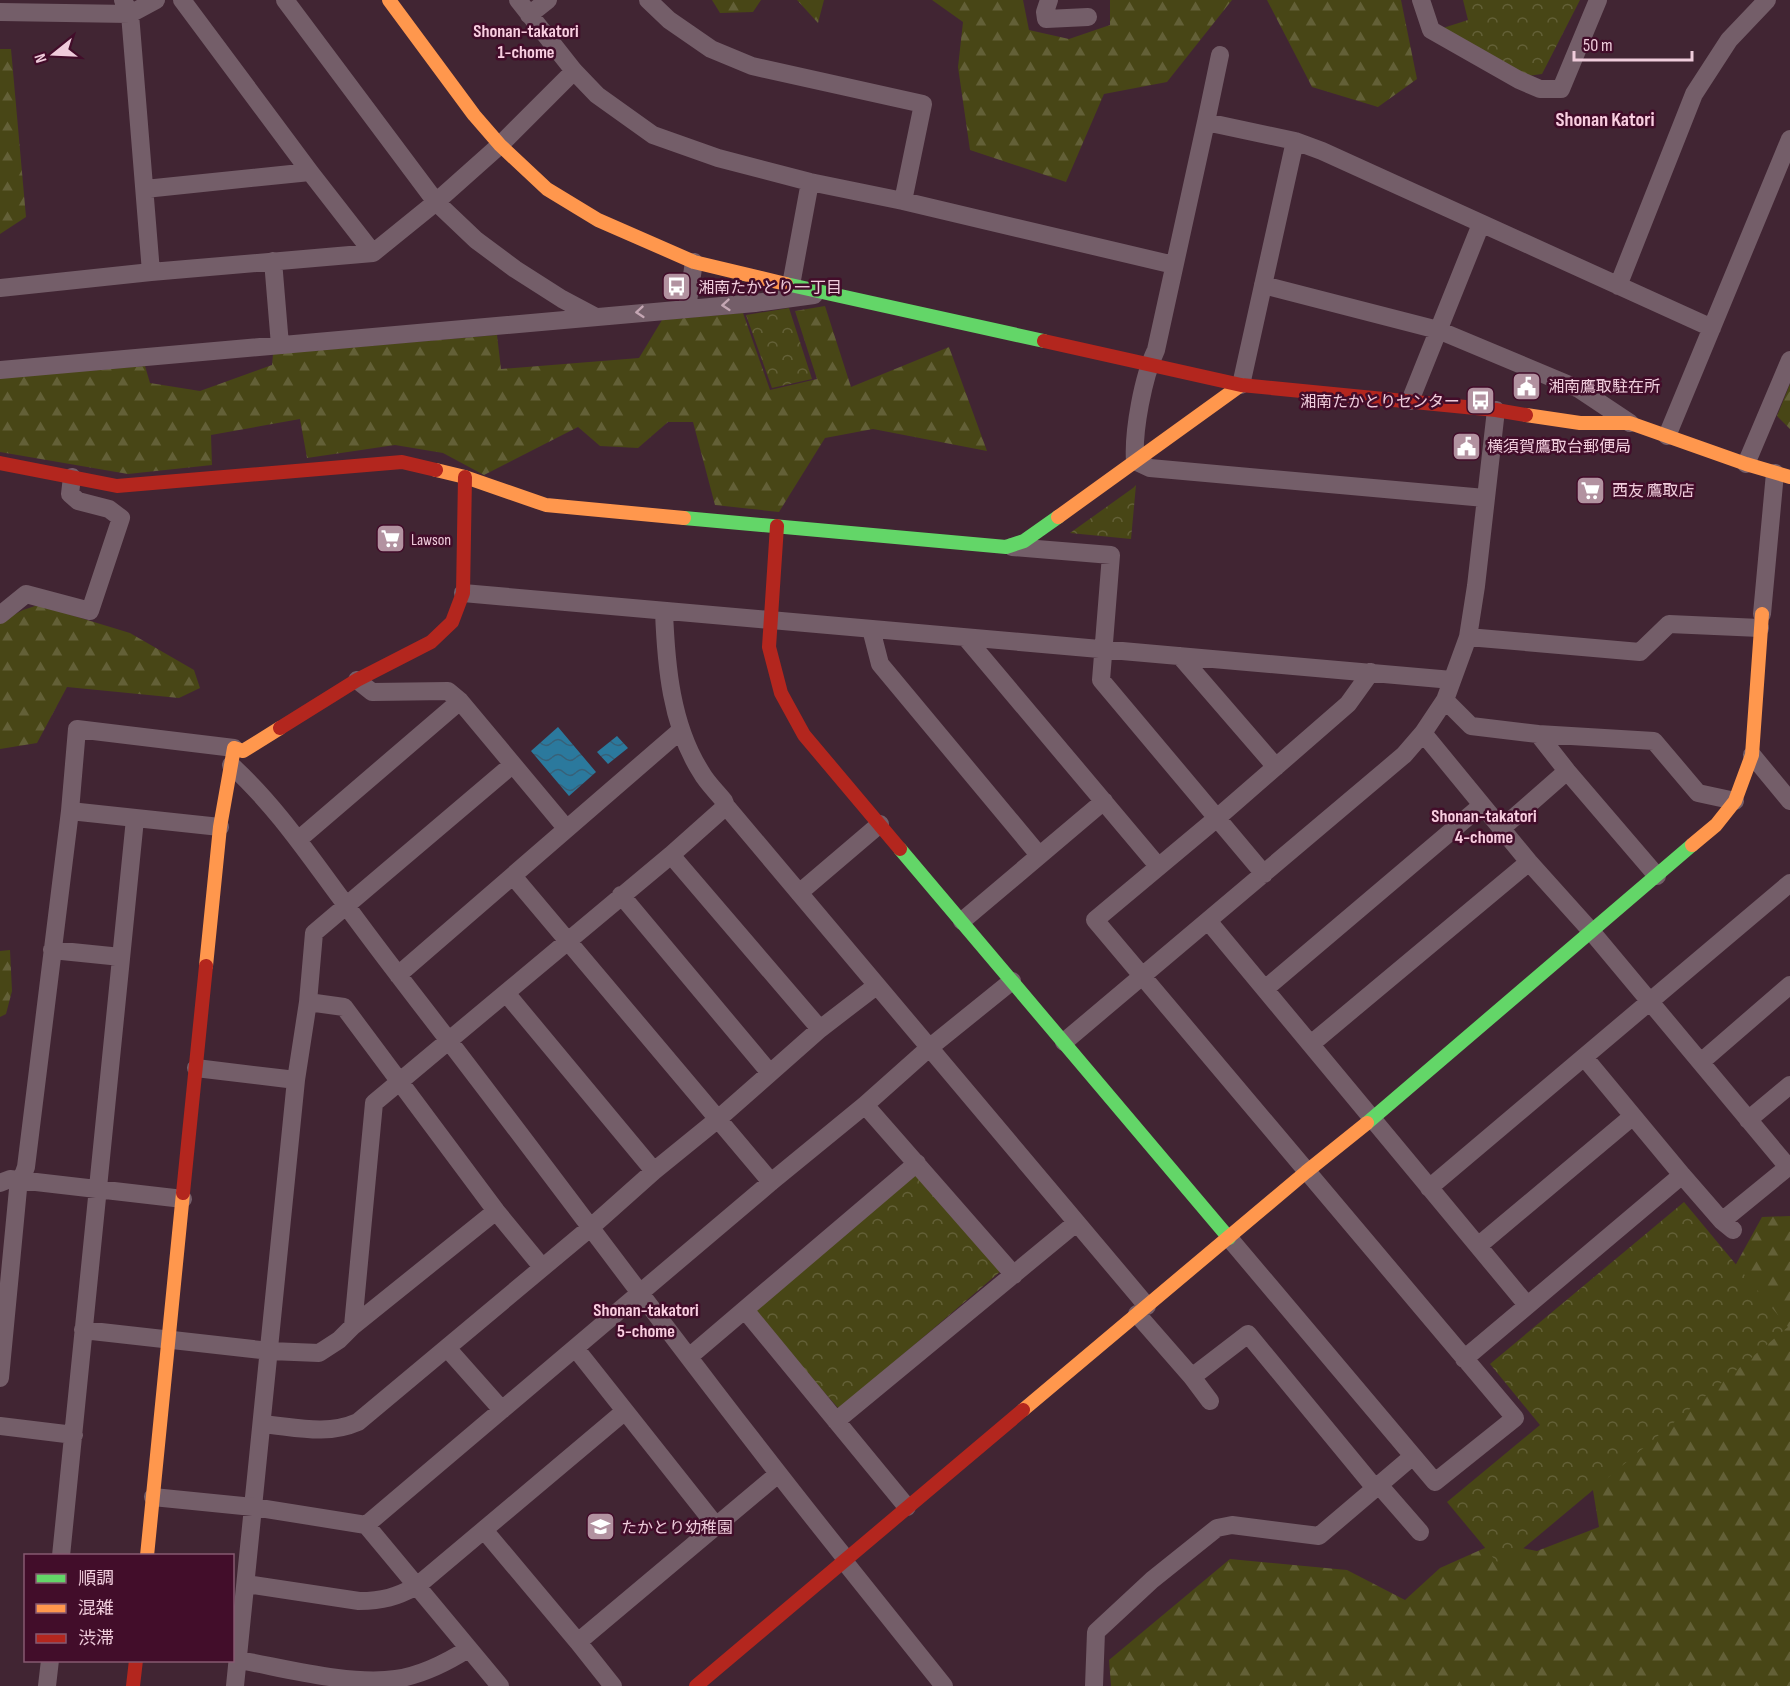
<svg xmlns="http://www.w3.org/2000/svg" width="1790" height="1686" font-family="'Sofia Sans Condensed','Noto Sans JP',sans-serif">
  <style>
    .forest { fill: url(#forest-firs) }
    .park { fill: url(#park-crowns) }
    .water { fill: url(#water-waves) }
    .lines { fill: none; stroke-linecap: round; stroke-linejoin: round }
    .street { stroke: #745e69; stroke-width: 18 }
    .fast { stroke: #63d668; stroke-width: 14 }
    .slow { stroke: #ff974d; stroke-width: 14 }
    .jam { stroke: #b3261e; stroke-width: 14 }
    .oneway { stroke: #c4a6b3 }
    .labels { text-anchor: middle; stroke-width: 5; stroke-linejoin: round; paint-order: stroke }
    .poi-label { font-size: 16px; fill: #efccdb; stroke: #420d2a; text-anchor: start }
    .neighbourhood-label { font-size: 18px; font-weight: bold; fill: #f9cee0; stroke: #420d2a }
    .quarter-label { font-size: 20px; font-weight: bold; fill: #f9cee0; stroke: #420d2a }
  </style>
  <defs>
    <pattern id="forest-firs" width="22" height="20" patternUnits="userSpaceOnUse" patternTransform="scale(1.5)"><rect width="22" height="20" fill="#484616"/><path d="M5 1l3.5 6h-7zM16 11l3.5 6h-7z" fill="#636037"/></pattern>
    <pattern id="park-crowns" width="20" height="18" patternUnits="userSpaceOnUse" patternTransform="scale(1.5)"><rect width="20" height="18" fill="#484616"/><path d="M2 6a3 3 0 1 1 6 0M12 15a3 3 0 1 1 6 0" fill="none" stroke="#636037"/></pattern>
    <pattern id="water-waves" width="16" height="10" patternUnits="userSpaceOnUse" patternTransform="scale(1.5)"><rect width="16" height="10" fill="#2b799d"/><path d="M0 5q4-4 8 0t8 0" fill="none" stroke="#376179"/></pattern>
  </defs>
  <rect width="100%" height="100%" fill="#412533"/>
  <!-- forest -->
  <path class="forest" d="M 712,0 L 761,0 L 753,12 L 720,13 Z
    M 797,0 L 824,0 L 818,23 Z
    M 932,0 L 1023,0 L 1029,30 L 1069,39 L 1110,25 L 1110,0 L 1232,0 L 1167,82 L 1104,94 L 1066,182 L 970,150 L 958,67 L 963,22 Z
    M 1267,0 L 1401,0 L 1417,79 L 1378,107 L 1312,87 Z
    M 0,49 L 11,49 L 26,217 L 0,234 Z
    M 825,306 L 851,387 L 949,347 L 987,451 L 873,429 L 825,438 L 779,512 L 715,505 L 693,422 L 668,422 L 638,448 L 600,446 L 578,427 L 484,475 L 443,453 L 395,445 L 307,458 L 300,419 L 211,435 L 212,465 L 128,474 L 0,452 L 0,378 L 145,366 L 150,383 L 200,391 L 272,365 L 273,354 L 497,335 L 501,369 L 639,358 L 662,320 L 743,313 L 770,390 L 817,379 L 795,311 Z
    M 1790,384 L 1790,429 L 1777,416 Z
    M 38,605 L 130,633 L 194,670 L 200,688 L 179,698 L 67,687 L 37,743 L 0,749 L 0,622 L 23,610 Z
    M 10,950 L 12,991 L 6,1014 L 0,1017 L 0,951 Z
    M 1790,1216 L 1790,1686 L 1111,1686 L 1109,1660 L 1230,1559 L 1347,1570 L 1405,1600 L 1440,1568 L 1496,1543 L 1537,1551 L 1599,1527 L 1590,1472 L 1719,1295 L 1762,1217 Z"/>
  <!-- park -->
  <path class="park" d="M 1463,0 L 1580,0 L 1542,74 L 1520,77 L 1443,28 L 1468,20 Z
    M 789,308 L 812,379 L 772,388 L 746,315 Z
    M 1136,485 L 1131,539 L 1070,533 L 1133,488 Z
    M 916,1175 L 1002,1270 L 839,1409 L 752,1310 Z
    M 1684,1202 L 1788,1327 L 1501,1567 L 1447,1502 L 1540,1425 L 1490,1364 Z"/>
  <!-- water -->
  <path class="water" d="M 558,727 L 596,772 L 569,796 L 531,751 Z
    M 617,736 L 628,748 L 608,764 L 597,752 Z"/>
  <g class="lines">
    <!-- street -->
    <path class="street" d="M 123,0 L 130,14 L 151,272
      M 182,0 L 310,172 L 373,253
      M 285,0 L 436,202 L 476,240 L 515,269 L 562,299 L 594,316
      M 518,0 L 574,71 L 597,95 L 653,135 L 718,158 L 810,182 L 903,201 L 1174,265
      M 648,0 L 669,20 L 711,49 L 752,66 L 923,104 L 903,201
      M 1049,0 L 1045,12 L 1046,19 L 1088,17
      M 1421,0 L 1431,30 L 1519,80 L 1540,89 L 1561,89 L 1598,0
      M 0,12 L 130,14 L 156,0
      M 529,15 L 548,0
      M 1206,122 L 1220,55
      M 145,189 L 310,172
      M 273,261 L 280,345
      M 791,285 L 810,182
      M 1263,285 L 1438,330 L 1579,389 L 1630,423
      M 1618,286 L 1694,94 L 1729,40 L 1767,0
      M 0,288 L 151,272 L 373,253 L 436,202 L 500,145 L 574,71
      M 687,308 L 694,262
      M 0,370 L 755,303 L 814,295
      M 1241,385 L 1295,141
      M 1410,401 L 1481,224
      M 1667,436 L 1790,139
      M 1746,464 L 1790,360
      M 1485,498 L 1150,468 L 1135,461 C 1133,431 1143,377 1156,350 L 1206,122 L 1295,141 L 1322,151 L 1712,328
      M 1012,547 L 1111,555 L 1101,680 L 1264,874
      M 463,593 L 1452,680
      M 664,611 C 666,665 671,725 701,772 C 707,783 717,792 724,801 L 726,806 L 1147,1306
      M 1762,614 L 1775,473
      M 0,615 L 26,594 L 90,611 L 121,518 L 109,509 L 78,501 L 70,494 L 72,477
      M 871,629 L 880,664 L 1039,855
      M 1468,637 L 1640,652 L 1669,624 L 1760,628
      M 966,638 L 1158,866
      M 1180,656 L 1276,767
      M 357,680 L 372,692 L 448,691 L 460,701 L 566,828
      M 1445,700 L 1471,726 L 1538,734 L 1654,741 L 1698,793 L 1735,801
      M 1423,733 L 1529,862 L 1591,931 L 1788,1167 L 1722,1221
      M 1538,734 L 1567,771 L 1657,876
      M 1752,755 L 1790,801
      M 231,765 C 274,804 306,851 340,897 C 366,933 392,967 419,1002 C 562,1187 700,1377 846,1559
      M 70,811 L 220,827
      M 1502,828 L 1567,771
      M 298,840 L 460,701
      M 671,855 L 820,1029
      M 513,876 L 771,1182
      M 799,893 L 880,824
      M 621,895 L 770,1073
      M 962,921 L 1104,801
      M 1209,922 L 1527,1305
      M 52,950 L 121,957
      M 398,975 L 681,730
      M 1265,989 L 1482,805
      M 506,993 L 654,1171
      M 308,1002 L 344,1007 L 496,1211 L 542,1267
      M 1064,1042 L 1404,755 L 1423,733 L 1445,700 L 1468,637 L 1476,586 L 1496,410
      M 1311,1044 L 1529,862
      M 1584,1057 L 1682,1175 L 1722,1221 L 1733,1230
      M 1701,1062 L 1790,985
      M 196,1068 L 296,1080
      M 865,1105 L 1014,1275
      M 1748,1120 L 1790,1085
      M 0,1183 L 10,1179 L 183,1199
      M 1429,1188 L 1790,883
      M 1229,1238 L 1435,1482 L 1515,1418 L 1095,920 L 1217,818 L 1348,704 L 1371,672
      M 1478,1246 L 1633,1116
      M 745,1310 L 907,1507
      M 1137,1314 L 1192,1377 L 1248,1334 L 1375,1488
      M 353,1326 L 374,1103 L 671,855 L 726,806
      M 83,1330 L 270,1351 L 319,1353 L 339,1340 L 353,1326 L 496,1211
      M 447,1348 L 502,1410
      M 576,1349 L 717,1527
      M 689,1357 L 917,1163
      M 1464,1359 L 1682,1175
      M 1192,1377 L 1210,1401
      M 0,1378 L 18,1189 L 26,1167 L 70,811 L 77,729 L 234,748
      M 836,1421 L 1076,1223
      M 262,1424 C 296,1427 326,1436 358,1422 L 590,1228 L 654,1171 L 718,1119 L 820,1029 L 876,986
      M 0,1426 L 74,1435
      M 1379,1485 L 1420,1532
      M 153,1497 L 253,1507 L 366,1525 L 500,1686
      M 366,1525 L 771,1182 L 865,1105 L 929,1048 L 1012,981
      M 484,1530 L 578,1642 L 613,1686
      M 61,1556 L 135,819
      M 844,1561 L 944,1686
      M 246,1584 L 359,1601 C 383,1601 396,1597 417,1586 L 625,1411
      M 578,1642 L 778,1474
      M 239,1660 C 284,1668 351,1686 396,1679 C 422,1675 446,1663 468,1649
      M 47,1686 L 50,1660
      M 235,1686 L 296,1080 L 308,1002 L 314,933 L 512,765
      M 1094,1686 L 1096,1632 L 1152,1580 L 1217,1528 L 1232,1525 L 1319,1536 L 1413,1456"/>
    <!-- fast -->
    <path class="fast" d="M 786,284 L 1044,341
      M 684,518 L 1006,547 L 1024,541 L 1058,517
      M 900,849 L 1229,1238
      M 1367,1123 L 1692,845"/>
    <!-- slow -->
    <path class="slow" d="M 389,0 L 474,115 L 500,145 L 547,189 L 598,220 L 694,262 L 786,284
      M 1526,415 L 1580,423 L 1630,423 L 1746,464 L 1790,477
      M 436,470 L 465,477 L 546,505 L 684,518
      M 1058,517 L 1241,385
      M 1692,845 L 1716,825 L 1735,801 L 1752,755 L 1762,614
      M 206,966 L 220,827 L 234,748 L 243,751 L 280,728
      M 1023,1410 L 1306,1172 L 1367,1123
      M 147,1556 L 183,1193"/>
    <!-- jam -->
    <path class="jam" d="M 1044,341 L 1241,385 L 1496,410 L 1526,415
      M 0,463 L 117,486 L 402,462 L 436,470
      M 777,526 L 769,647 L 781,693 L 804,735 L 900,849
      M 280,728 L 357,680 L 431,642 L 452,622 L 463,593 L 465,477
      M 183,1193 L 206,966
      M 133,1686 L 136,1660
      M 696,1686 L 1023,1410"/>
  </g>
  <!-- one-way arrows -->
  <defs><path id="oneway-chevron" d="M-2-3.5L2.5 0L-2 3.5" fill="none" stroke-width="1.6" stroke-linecap="round" stroke-linejoin="round" transform="scale(1.5)"/></defs>
  <g class="oneway">
    <use href="#oneway-chevron" transform="translate(726 305) rotate(175)"/>
    <use href="#oneway-chevron" transform="translate(640 312) rotate(175)"/>
  </g>
  <!-- icons -->
  <defs>
    <symbol id="bus-square" viewBox="-11 -11 22 22"><rect x="-9" y="-9" width="18" height="18" rx="4" fill="#b292a0" stroke="#420d2a"/><path d="M-5-6H5V4H4V6H2V4H-2V6H-4V4H-5ZM-3.5-4V0h7V-4ZM-3.5 1.2v1.5H-2V1.2ZM2 1.2v1.5H3.5V1.2Z" fill="#fff"/></symbol>
    <symbol id="civic-square" viewBox="-11 -11 22 22"><rect x="-9" y="-9" width="18" height="18" rx="4" fill="#b292a0" stroke="#420d2a"/><path d="M-.6-6.5H3V-4.5H.6V-3L4-1V1h2V6H-6V1h2V-1L-.6-3ZM-1.2 2.5V6h2.4V2.5Z" fill="#fff"/></symbol>
    <symbol id="supermarket-square" viewBox="-11 -11 22 22"><rect x="-9" y="-9" width="18" height="18" rx="4" fill="#b292a0" stroke="#420d2a"/><path d="M-6-5.5h2.5l.6 2H6L4.5 2H-2.5L-4.4-4H-6ZM-1.5 3.2a1.3 1.3 0 1 0 .1 0ZM3 3.2a1.3 1.3 0 1 0 .1 0Z" fill="#fff"/></symbol>
    <symbol id="school-square" viewBox="-11 -11 22 22"><rect x="-9" y="-9" width="18" height="18" rx="4" fill="#b292a0" stroke="#420d2a"/><path d="M0-5L7-2L0 1L-7-2ZM-4 1L0 2.5L4 1V4Q0 6-4 4Z" fill="#fff"/></symbol>
  </defs>
  <g fill-rule="evenodd">
    <use href="#bus-square" x="660" y="270" width="33" height="33"/>
    <use href="#civic-square" x="1510" y="370" width="33" height="33"/>
    <use href="#bus-square" x="1464" y="384" width="33" height="33"/>
    <use href="#civic-square" x="1450" y="430" width="33" height="33"/>
    <use href="#supermarket-square" x="1574" y="474" width="33" height="33"/>
    <use href="#supermarket-square" x="374" y="522" width="33" height="33"/>
    <use href="#school-square" x="584" y="1510" width="33" height="33"/>
  </g>
  <g class="labels">
    <!-- poi labels -->
    <g class="poi-label">
      <text x="698" y="293">湘南たかとり一丁目</text>
      <text x="1548" y="392">湘南鷹取駐在所</text>
      <text x="1460" y="407" text-anchor="end">湘南たかとりセンター</text>
      <text x="1487" y="452">横須賀鷹取台郵便局</text>
      <text x="1612" y="496">西友 鷹取店</text>
      <text x="411" y="545">Lawson</text>
      <text x="621" y="1533">たかとり幼稚園</text>
    </g>
    <!-- neighbourhood labels -->
    <g class="neighbourhood-label">
      <text x="526" y="37">Shonan-takatori<tspan x="526" dy="21">1-chome</tspan></text>
      <text x="1484" y="822">Shonan-takatori<tspan x="1484" dy="21">4-chome</tspan></text>
      <text x="646" y="1316">Shonan-takatori<tspan x="646" dy="21">5-chome</tspan></text>
    </g>
    <!-- quarter labels -->
    <g class="quarter-label">
      <text x="1605" y="126">Shonan Katori</text>
    </g>
  </g>
  <!-- legend -->
  <rect x="24" y="1554" width="210" height="108" fill="#420d2a" stroke="#875971" stroke-width="1.5"/>
  <rect x="36" y="1574" width="30" height="9" fill="#63d668" stroke="#875971" stroke-width="1.5"/>
  <text x="78" y="1584" font-size="18" fill="#efccdb">順調</text>
  <rect x="36" y="1604" width="30" height="9" fill="#ff974d" stroke="#875971" stroke-width="1.5"/>
  <text x="78" y="1614" font-size="18" fill="#efccdb">混雑</text>
  <rect x="36" y="1634" width="30" height="9" fill="#b3261e" stroke="#875971" stroke-width="1.5"/>
  <text x="78" y="1644" font-size="18" fill="#efccdb">渋滞</text>
  <!-- north arrow -->
  <g transform="translate(54 54) rotate(252)" stroke="#420d2a" stroke-width="4.5" paint-order="stroke">
  <path d="M0-4.5L10 22L0 15L-10 22Z" fill="#efccdb"/>
  <text y="-9" font-size="16" font-weight="bold" text-anchor="middle" fill="#efccdb">N</text>
  </g>
  <!-- scale -->
  <path d="M1574 51v9h118v-9" fill="none" stroke="#efccdb" stroke-width="3"/>
  <text x="1583" y="51" font-size="18" fill="#efccdb" stroke="#420d2a" stroke-width="4.5" paint-order="stroke">50 m</text>
</svg>
